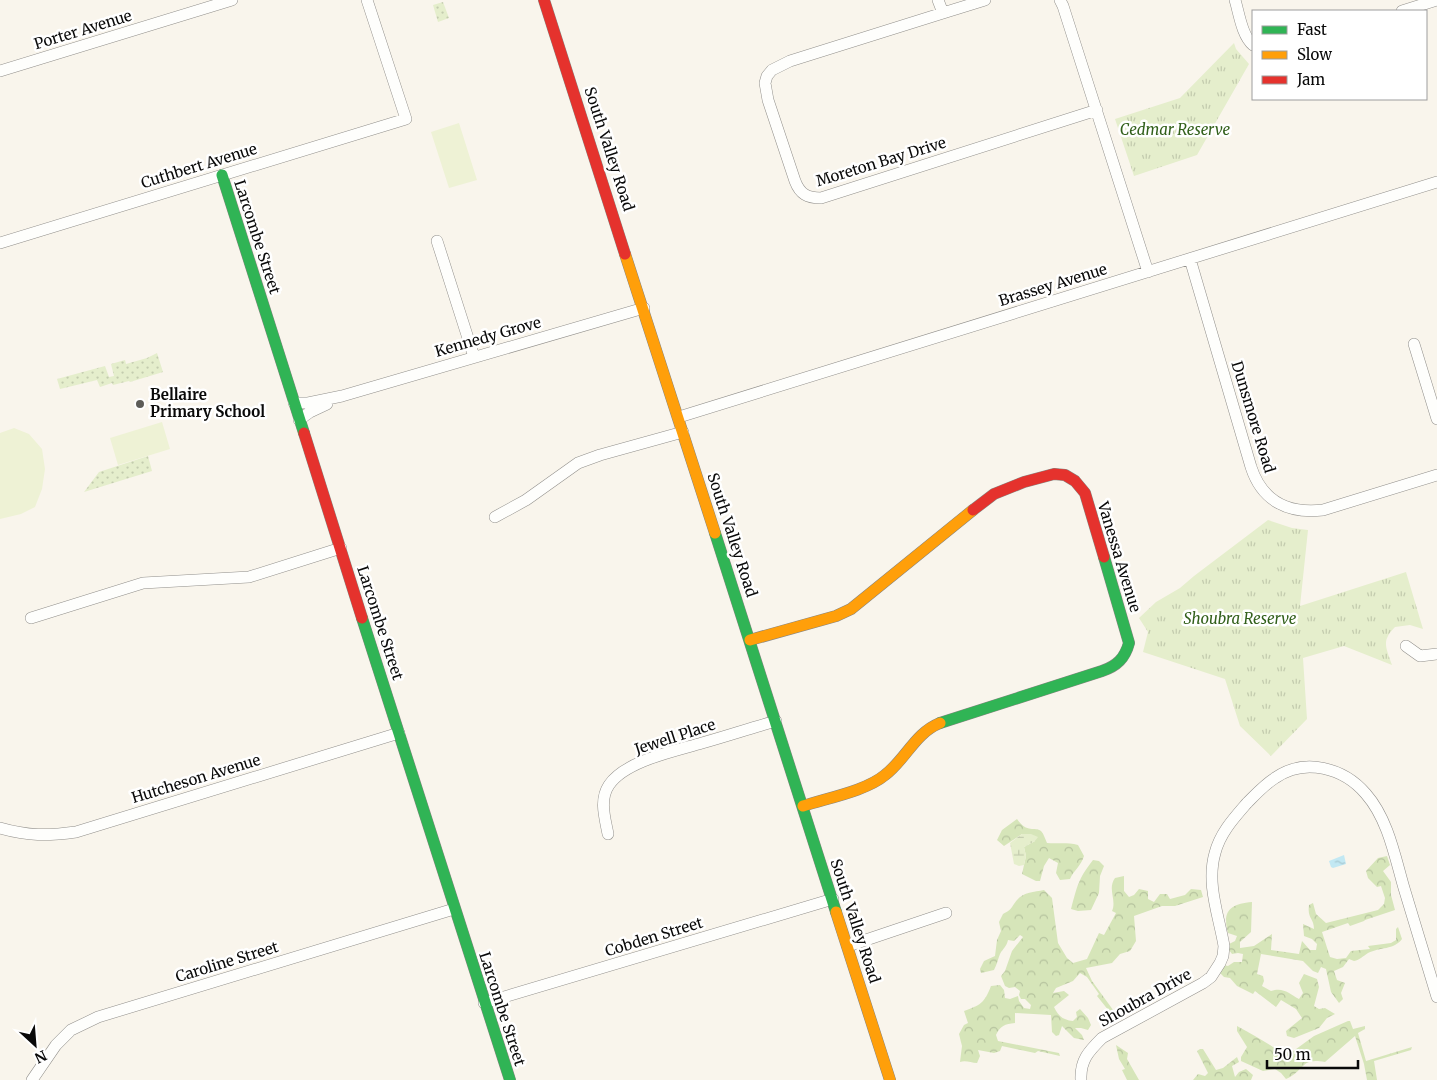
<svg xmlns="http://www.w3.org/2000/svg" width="1437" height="1080" font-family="Merriweather,serif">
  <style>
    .grass { fill: url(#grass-dots) }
    .forest { fill: url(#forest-crowns) }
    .wetland { fill: url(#wetland-marsh) }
    .park { fill: url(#park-tufts) }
    .pitch { fill: #eef2d5 }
    .water { fill: url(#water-ripples) }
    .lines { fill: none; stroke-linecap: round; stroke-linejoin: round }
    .street-casing { stroke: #918f8b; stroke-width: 12 }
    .fast-casing { stroke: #888682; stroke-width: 12 }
    .slow-casing { stroke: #888682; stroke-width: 12 }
    .jam-casing { stroke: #888682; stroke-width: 12 }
    .street { stroke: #fefefc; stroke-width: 11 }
    .fast { stroke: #30b455; stroke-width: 11 }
    .slow { stroke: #ff9f0a; stroke-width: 11 }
    .jam { stroke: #e5322d; stroke-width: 11 }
    .poi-dot { fill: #5d5c58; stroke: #fff; stroke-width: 2 }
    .labels { text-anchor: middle; stroke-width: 5; stroke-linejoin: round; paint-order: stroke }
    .street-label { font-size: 15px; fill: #090909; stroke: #fff }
    .park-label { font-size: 15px; font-style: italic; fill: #32601b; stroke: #fff }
    .poi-label { font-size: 15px; font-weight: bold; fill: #090909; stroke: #fff; text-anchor: start }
  </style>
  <defs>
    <pattern id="grass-dots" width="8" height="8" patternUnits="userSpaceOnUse" patternTransform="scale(1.25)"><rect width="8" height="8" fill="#e5eecc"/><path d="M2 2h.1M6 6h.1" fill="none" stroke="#c3cbae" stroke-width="1.8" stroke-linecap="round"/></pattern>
    <pattern id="forest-crowns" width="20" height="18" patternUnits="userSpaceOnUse" patternTransform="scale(1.25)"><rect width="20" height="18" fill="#d6e5b9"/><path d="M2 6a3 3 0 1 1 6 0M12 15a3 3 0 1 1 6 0" fill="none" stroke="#b6c39e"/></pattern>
    <pattern id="wetland-marsh" width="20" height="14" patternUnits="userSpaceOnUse" patternTransform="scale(1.25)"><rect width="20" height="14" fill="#e5eecc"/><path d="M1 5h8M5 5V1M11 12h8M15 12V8" fill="none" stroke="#c3cbae"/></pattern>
    <pattern id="park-tufts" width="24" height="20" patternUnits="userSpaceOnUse" patternTransform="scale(1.25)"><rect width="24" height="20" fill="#e5eecc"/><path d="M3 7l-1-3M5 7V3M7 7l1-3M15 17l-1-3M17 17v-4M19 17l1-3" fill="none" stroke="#c3cbae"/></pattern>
    <pattern id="water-ripples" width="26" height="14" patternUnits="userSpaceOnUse" patternTransform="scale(1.25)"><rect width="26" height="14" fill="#c2e8f3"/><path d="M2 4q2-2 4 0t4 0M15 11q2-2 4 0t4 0" fill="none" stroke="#a5c6cf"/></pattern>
  </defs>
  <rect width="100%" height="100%" fill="#f9f5ec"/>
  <!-- grass -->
  <path class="grass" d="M 443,2 L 449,18 L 438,22 L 433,5 Z
    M 157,353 L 163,372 L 130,382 L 129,381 L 113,385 L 112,383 L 100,387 L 97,380 L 60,389 L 57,379 L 105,366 L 109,377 L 114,376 L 111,364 L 125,360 L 126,364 L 147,358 Z
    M 148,456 L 152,471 L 84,492 L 99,472 Z"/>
  <!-- forest -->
  <path class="forest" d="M 1017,819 C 1027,834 1035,826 1041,831 C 1044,834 1045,839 1047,843 C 1057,844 1067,842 1078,845 L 1084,856 C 1081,866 1074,870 1070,879 L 1060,880 L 1056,873 L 1058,863 L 1049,858 L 1044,866 L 1040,881 L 1036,881 L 1022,874 L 1026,856 L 1024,847 L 1035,841 L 1022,834 L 1004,846 L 997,840 L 1002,830 Z
    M 1387,856 L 1390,865 L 1383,871 L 1391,882 L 1391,895 L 1395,910 L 1365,920 L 1364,921 L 1350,926 L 1348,923 L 1322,932 L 1330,957 L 1337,959 L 1346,958 L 1351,951 L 1370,949 L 1368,946 L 1391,943 L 1396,940 L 1396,929 L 1398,927 L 1402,939 C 1394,950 1380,947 1368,953 C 1363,956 1360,960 1354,961 L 1349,959 L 1343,967 L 1334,971 L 1337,980 L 1345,983 L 1341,993 L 1343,999 L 1339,1003 L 1331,992 L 1326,969 L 1321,967 L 1318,973 L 1313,971 L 1303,961 L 1261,954 L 1257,974 L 1263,976 L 1264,981 L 1262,986 L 1271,991 C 1284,987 1289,994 1299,999 L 1303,993 L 1299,983 L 1304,974 L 1317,979 L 1319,987 L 1314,1006 L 1319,1009 L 1325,1008 L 1335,1014 L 1327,1018 L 1319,1028 L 1294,1038 L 1287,1036 L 1286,1031 L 1302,1018 L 1296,1009 L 1281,1000 L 1276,1007 L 1255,991 L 1253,994 L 1237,986 L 1230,978 L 1224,977 L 1220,973 L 1223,965 L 1228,966 L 1234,962 L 1242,962 L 1243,954 L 1238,953 L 1232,954 L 1229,950 L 1229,944 L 1235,941 L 1237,936 L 1228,933 C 1222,911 1230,904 1252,902 L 1251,932 L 1240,942 L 1240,948 L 1254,946 L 1272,934 L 1271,950 L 1299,954 L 1302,941 L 1310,950 L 1316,950 L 1317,944 L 1312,939 L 1304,936 L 1303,924 L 1314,929 C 1314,918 1307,919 1309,905 L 1313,903 L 1316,914 L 1326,923 L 1378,910 L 1384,904 L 1385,898 L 1381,886 L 1377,887 L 1368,878 L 1366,871 L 1378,858 Z
    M 1093,860 L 1099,861 L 1104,866 L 1100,876 L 1099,893 L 1091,910 L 1078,911 L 1071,909 C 1077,887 1078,879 1093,860 Z
    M 1124,876 L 1124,891 L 1129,897 L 1134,895 L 1139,889 L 1148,891 L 1148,899 L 1154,902 L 1160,894 L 1167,894 L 1170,899 L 1185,895 L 1191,889 L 1201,890 L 1203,897 L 1175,906 L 1162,906 L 1134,916 L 1136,941 L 1130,951 L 1120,954 L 1112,963 L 1086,968 L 1092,981 L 1116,1014 L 1112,1023 L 1105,1022 L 1105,1017 L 1109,1011 L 1097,996 L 1099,994 L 1087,977 L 1080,973 L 1073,981 L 1056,988 L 1053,993 L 1064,991 L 1069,995 L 1054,1007 C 1058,1016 1063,1020 1073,1021 L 1077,1017 L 1076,1012 L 1080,1009 L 1088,1018 L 1091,1025 L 1088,1030 L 1081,1028 L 1075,1028 L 1082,1035 L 1084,1040 L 1074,1038 L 1062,1026 L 1059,1035 L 1056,1036 L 1052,1032 L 1051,1015 L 1015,1013 L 1015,1023 C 1005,1024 1000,1026 996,1035 L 998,1041 L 1059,1053 L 1060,1056 L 1038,1051 L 1035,1053 L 1002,1046 L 1000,1051 L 994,1053 L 978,1050 L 980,1056 L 977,1063 C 971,1063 966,1060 960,1062 L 962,1046 L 959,1034 L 964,1025 L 968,1023 L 964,1011 C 980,1005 984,1004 991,986 L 1000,985 L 1004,990 L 1005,998 L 1010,999 L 1018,996 L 1019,1001 L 1024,1008 L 1030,1009 L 1031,1005 L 1025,999 L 1021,999 L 1019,995 L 1020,991 L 1015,987 L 1009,988 L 1005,986 L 1001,976 L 1005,971 L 1012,951 L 1023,937 L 1020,935 L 1014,941 L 1008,940 C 1006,948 1003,948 1000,954 C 998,959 997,964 994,970 L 981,973 L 980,969 L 984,961 L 995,956 L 997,940 L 1001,931 L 999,922 L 1003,914 C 1013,909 1011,907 1017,900 C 1024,892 1034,892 1044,890 L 1052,898 L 1058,943 L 1067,958 L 1073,963 L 1087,959 L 1099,933 L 1104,935 L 1116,913 L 1112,911 C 1117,900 1107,889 1115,878 Z
    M 1348,1021 L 1350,1021 L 1353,1029 L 1365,1026 L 1365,1029 L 1358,1033 L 1366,1061 L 1412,1047 L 1411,1050 L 1374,1061 L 1377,1080 L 1367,1080 L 1364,1064 L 1355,1036 L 1325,1062 C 1300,1057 1305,1071 1286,1079 L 1281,1073 L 1275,1069 L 1263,1071 L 1241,1061 L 1241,1057 L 1247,1047 L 1237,1031 L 1237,1026 C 1251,1034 1267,1042 1280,1052 L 1292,1052 L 1314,1036 Z
    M 1116,1045 L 1128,1053 L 1127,1059 L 1139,1080 L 1127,1080 L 1122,1070 L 1125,1069 L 1119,1059 Z
    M 1200,1049 L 1203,1049 L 1216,1070 L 1223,1068 L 1237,1057 L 1239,1062 L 1232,1066 L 1235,1077 L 1239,1072 L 1246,1069 L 1253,1075 L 1251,1080 L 1193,1080 L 1198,1074 L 1205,1076 L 1208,1073 L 1197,1051 Z"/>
  <!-- wetland -->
  <path class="wetland" d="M 1022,834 L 1031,834 L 1038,837 L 1035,841 L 1024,847 L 1026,856 L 1024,865 L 1019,866 L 1014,864 L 1010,843 Z"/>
  <!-- park -->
  <path class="park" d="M 1234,43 L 1236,49 L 1249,64 L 1197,155 L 1134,176 L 1115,119 L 1180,98 Z
    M 1268,520 L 1292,528 L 1308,530 L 1300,606 L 1406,572 L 1423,629 L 1410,625 L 1395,627 C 1381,641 1386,647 1392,665 L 1344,646 L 1303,658 L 1307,719 L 1271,756 L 1240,726 L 1225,679 L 1143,652 L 1148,632 L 1139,618 L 1156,602 L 1180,588 L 1194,576 Z"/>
  <!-- pitch -->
  <path class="pitch" d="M 459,123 L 477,180 L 449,188 L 431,132 Z
    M 162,422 L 170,449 L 118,465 L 110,438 Z
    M 14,428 L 29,434 L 42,449 L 45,469 L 42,489 L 35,507 L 21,514 L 0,519 L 0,433 Z"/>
  <!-- water -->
  <path class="water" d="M 1344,855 L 1346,864 L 1333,868 L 1331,867 L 1329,861 Z"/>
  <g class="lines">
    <defs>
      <path id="street" d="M 938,0 L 943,13 L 790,61 L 772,70 L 767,76 L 765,83 L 768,100 L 795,181 C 800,194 807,198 821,198 L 1097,110
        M 1060,0 L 1063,6 L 1148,272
        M 1235,0 C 1239,13 1242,36 1253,45
        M 1402,11 L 1437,0
        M 943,13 L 985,0
        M 0,71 L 232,0
        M 437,241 L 474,357
        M 0,243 L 406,119 L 367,0
        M 1190,259 L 1251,467 C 1262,501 1288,514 1323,510 L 1437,475
        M 1414,344 L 1437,419
        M 294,403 L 308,403 L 342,396 L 644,308
        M 679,417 L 1437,182
        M 299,420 L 310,412 L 327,404
        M 495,517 L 526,500 L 578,463 L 600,455 L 683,432
        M 31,618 L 143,583 L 249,577 L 341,548
        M 1406,646 L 1420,656 L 1437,654
        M 0,828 C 28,836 47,836 76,832 L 399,733
        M 608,834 C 605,818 599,800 609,785 C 625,761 675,751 702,743 C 727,736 751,728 776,721
        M 848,946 L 946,913
        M 484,1003 L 833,899
        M 32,1080 L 56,1045 L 71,1030 L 98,1017 L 454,909
        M 1081,1080 C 1080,1060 1089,1051 1102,1038 L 1203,983 L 1211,977 L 1220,963 L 1223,956 L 1224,946 C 1219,916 1206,884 1215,853 C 1220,833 1234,818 1247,803 C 1256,794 1264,785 1275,778 C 1305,757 1344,768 1366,794 C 1388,819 1395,857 1404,888 C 1415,924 1426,961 1437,997"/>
      <path id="fast" d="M 222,175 L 304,433
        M 715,533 L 836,912
        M 362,618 L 510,1080
        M 940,723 L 1102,671 C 1117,666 1125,658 1129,643 L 1104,557"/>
      <path id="slow" d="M 625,254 L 715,533
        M 750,640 L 836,616 L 851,609 L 973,510
        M 803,806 C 827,798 866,791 885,775 C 906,759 915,733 940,723
        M 836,912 L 890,1080"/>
      <path id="jam" d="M 544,0 L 625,254
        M 304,433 L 362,618
        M 973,510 L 994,494 L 1024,482 L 1054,474 L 1065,475 L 1075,481 L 1085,493 L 1104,557"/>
    </defs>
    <!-- street casing -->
    <use href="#street" class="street-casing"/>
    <!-- fast casing -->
    <use href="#fast" class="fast-casing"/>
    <!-- slow casing -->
    <use href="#slow" class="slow-casing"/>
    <!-- jam casing -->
    <use href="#jam" class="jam-casing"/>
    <!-- street -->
    <use href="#street" class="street"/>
    <!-- fast -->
    <use href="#fast" class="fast"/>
    <!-- slow -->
    <use href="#slow" class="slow"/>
    <!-- jam -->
    <use href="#jam" class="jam"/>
  </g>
  <!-- markers -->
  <circle class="poi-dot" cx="140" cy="404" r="5"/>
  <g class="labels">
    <!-- street labels -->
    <g class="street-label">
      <text transform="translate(83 30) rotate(-17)" y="5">Porter Avenue</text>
      <text transform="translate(609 149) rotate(72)" y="5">South Valley Road</text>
      <text transform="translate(881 162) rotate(-17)" y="5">Moreton Bay Drive</text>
      <text transform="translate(199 166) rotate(-17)" y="5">Cuthbert Avenue</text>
      <text transform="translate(257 237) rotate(72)" y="5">Larcombe Street</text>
      <text transform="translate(1053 285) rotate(-17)" y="5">Brassey Avenue</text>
      <text transform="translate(488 337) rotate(-16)" y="5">Kennedy Grove</text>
      <text transform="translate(1253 417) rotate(73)" y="5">Dunsmore Road</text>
      <text transform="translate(732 535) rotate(72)" y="5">South Valley Road</text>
      <text transform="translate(1119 557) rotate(73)" y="5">Vanessa Avenue</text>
      <text transform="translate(380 623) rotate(72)" y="5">Larcombe Street</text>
      <text transform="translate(675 737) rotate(-18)" y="5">Jewell Place</text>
      <text transform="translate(196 779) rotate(-17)" y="5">Hutcheson Avenue</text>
      <text transform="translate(855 921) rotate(72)" y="5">South Valley Road</text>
      <text transform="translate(654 937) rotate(-17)" y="5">Cobden Street</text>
      <text transform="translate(227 962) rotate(-17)" y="5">Caroline Street</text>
      <text transform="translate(1145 998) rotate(-29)" y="5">Shoubra Drive</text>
      <text transform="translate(502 1009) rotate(72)" y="5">Larcombe Street</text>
    </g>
    <!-- park labels -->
    <g class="park-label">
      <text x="1175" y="135">Cedmar Reserve</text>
      <text x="1240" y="624">Shoubra Reserve</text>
    </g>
    <!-- poi labels -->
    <g class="poi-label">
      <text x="150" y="400">Bellaire<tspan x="150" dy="17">Primary School</tspan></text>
    </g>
  </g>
  <!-- legend -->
  <rect x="1252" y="10" width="175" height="90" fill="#ffffff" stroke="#9d9d9d"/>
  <rect x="1262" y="26" width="25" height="8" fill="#30b455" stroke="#9d9d9d"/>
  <text x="1297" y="35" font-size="15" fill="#090909">Fast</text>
  <rect x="1262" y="51" width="25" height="8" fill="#ff9f0a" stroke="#9d9d9d"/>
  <text x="1297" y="60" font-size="15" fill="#090909">Slow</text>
  <rect x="1262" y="76" width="25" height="8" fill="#e5322d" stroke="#9d9d9d"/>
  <text x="1297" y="85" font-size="15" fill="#090909">Jam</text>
  <!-- north arrow -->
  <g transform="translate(35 1045) rotate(154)" stroke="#ffffff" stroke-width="4" paint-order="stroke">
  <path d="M0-4L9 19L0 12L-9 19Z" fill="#090909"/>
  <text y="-8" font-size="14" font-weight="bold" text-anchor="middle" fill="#090909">N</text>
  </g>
  <!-- scale -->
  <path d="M1267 1060v8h91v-8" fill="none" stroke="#090909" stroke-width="2.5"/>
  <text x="1274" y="1060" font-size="15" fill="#090909" stroke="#ffffff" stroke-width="4" paint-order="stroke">50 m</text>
</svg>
